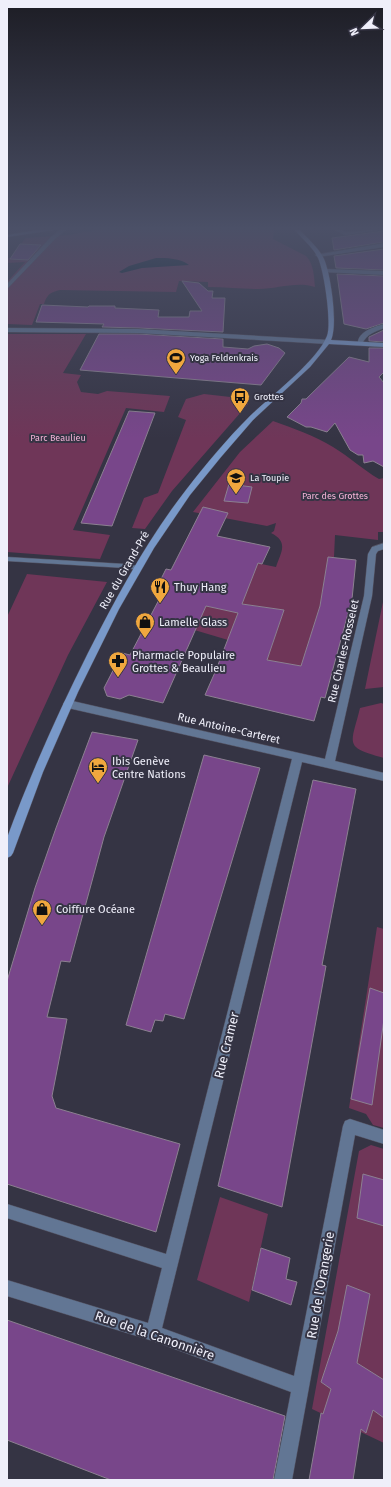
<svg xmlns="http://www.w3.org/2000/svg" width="391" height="1487" font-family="'Fira Sans',sans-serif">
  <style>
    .green { fill: #6f3658 }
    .water { fill: #001f2d }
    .building { fill: #78468a; stroke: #8c8091 }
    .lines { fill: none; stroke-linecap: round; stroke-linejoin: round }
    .lane-casing { stroke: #535261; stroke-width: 1 }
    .street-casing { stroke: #535261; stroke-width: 1 }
    .secondary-casing { stroke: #535261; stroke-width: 1 }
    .lane { fill: #627694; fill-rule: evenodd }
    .street { fill: #627694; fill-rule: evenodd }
    .secondary { fill: #7999c9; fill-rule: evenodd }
    .labels { text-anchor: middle; stroke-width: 4; stroke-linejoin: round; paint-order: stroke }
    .far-poi-label { font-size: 9px; fill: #efeffa; stroke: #353444; text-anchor: start }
    .far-park-label { font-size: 9px; fill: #f4b2d6; stroke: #353444 }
    .street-label { font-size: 11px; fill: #efeffa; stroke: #353444 }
    .poi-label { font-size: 11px; fill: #efeffa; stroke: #353444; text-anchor: start }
    .near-street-label { font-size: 13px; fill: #efeffa; stroke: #353444 }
  </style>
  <rect width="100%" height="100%" fill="#353444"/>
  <!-- green -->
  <path class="green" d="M 97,230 L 274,230 L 273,239 L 306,256 C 314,264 314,277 315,287 C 296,281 278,289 258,289 C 242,289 225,287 208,287 L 208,282 L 179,281 L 176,292 L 60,290 C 51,292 47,294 44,304 L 40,304 L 32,325 L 7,324 L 7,282 L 25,262 L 7,263 L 7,258 C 20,259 32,256 41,246 L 21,244 L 26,238 L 69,235 Z
    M 7,334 L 86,334 L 63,373 L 81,375 L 77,382 L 81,392 L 98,394 L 107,391 L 170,396 L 164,412 L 126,408 L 73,530 L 110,535 L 100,559 L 7,552 Z
    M 204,394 L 248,399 L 248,404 L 172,491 L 145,529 L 132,528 L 144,498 L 158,493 L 186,420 L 178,417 L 186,399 Z
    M 273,421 C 293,428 315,436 333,447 C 350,457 363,470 379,479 L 384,478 L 384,532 L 378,532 L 378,540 L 335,535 L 334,557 L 328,557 L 320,606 L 294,690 L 277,662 L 267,660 L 284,610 L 242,604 L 251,562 L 276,567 C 281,552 289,542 271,533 L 274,531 L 276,523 L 267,526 L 193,512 L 240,452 Z
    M 27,574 L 107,582 L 68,655 L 7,788 L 7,617 Z
    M 384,597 L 384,687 L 365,689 L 367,679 Z
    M 196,604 L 238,613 L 228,640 L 181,626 Z
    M 381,703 L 384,704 L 384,758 C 343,747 351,745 360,708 Z
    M 377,927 L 384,929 L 384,1128 L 373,1125 L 366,1114 L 349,1108 Z
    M 371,1145 L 384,1149 L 384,1443 L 312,1409 L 359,1151 Z
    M 220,1197 L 268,1214 L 249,1302 L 197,1280 Z"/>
  <!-- water -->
  <path class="water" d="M 156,258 C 166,258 181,258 189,265 L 142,268 L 122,273 L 119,272 L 129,266 Z"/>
  <!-- building -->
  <path class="building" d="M 384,231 L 384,242 L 334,250 L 332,238 Z
    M 20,244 L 41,245 L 28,260 L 10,259 Z
    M 384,249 L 384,270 L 336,268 L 334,256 Z
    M 337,274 L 384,276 L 384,323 L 366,329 L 344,324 Z
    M 182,281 L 199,283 L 208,291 L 213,291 L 212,298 L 225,298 L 223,332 L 138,328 L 102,327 L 104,324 L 36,322 L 42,305 L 88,307 L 89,306 L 115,306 L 115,308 L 159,310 L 158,317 L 189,317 L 190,311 L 202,311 Z
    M 384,330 L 384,342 L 369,341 L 369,337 Z
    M 99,334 L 138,334 L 223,339 L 223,347 L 248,349 L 254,346 L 267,344 L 279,348 L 285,353 L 261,385 L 80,370 Z
    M 369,348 L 384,348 L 384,372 L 379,377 L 384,383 L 384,467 L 373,461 L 364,463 L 363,455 L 358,455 L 350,450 L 335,423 L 327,432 L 311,427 L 306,427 L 287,417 L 301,403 L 302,399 L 306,399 L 349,357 L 369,362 Z
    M 129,411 L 155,413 L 112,526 L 81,523 Z
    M 229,484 L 252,487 L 248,503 L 224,501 Z
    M 203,507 L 228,513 L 217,536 L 270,547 L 262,564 L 258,563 L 242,604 L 284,610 L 267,660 L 301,666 L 320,606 L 328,557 L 356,560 L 352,599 L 325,698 L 321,697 L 314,721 L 205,695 L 216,670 L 238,613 L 206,606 L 163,703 L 129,695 L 120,699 L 107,696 L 104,688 L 122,653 L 130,655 L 163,592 L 160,591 L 163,586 L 158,585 L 166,569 L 171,570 Z
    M 92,732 L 138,740 L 104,837 L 70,962 L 61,961 L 47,1017 L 67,1019 L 52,1096 L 56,1108 L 180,1144 L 156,1232 L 7,1184 L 7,981 L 35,888 L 56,828 Z
    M 204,755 L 260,768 L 184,1019 L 165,1014 L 163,1021 L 155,1020 L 151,1032 L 126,1025 Z
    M 313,780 L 356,789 L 322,965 L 326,966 L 282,1207 L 218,1186 Z
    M 370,988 L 384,993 L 384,1019 L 372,1105 L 351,1099 Z
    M 363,1174 L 384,1180 L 384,1226 L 357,1218 Z
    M 261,1248 L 290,1258 L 286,1279 L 297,1282 L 291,1305 L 252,1290 Z
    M 347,1285 L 370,1294 L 357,1363 L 384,1380 L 384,1418 L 373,1410 L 366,1433 L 361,1429 L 353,1480 L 309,1480 L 321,1413 L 323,1414 L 331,1389 L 321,1382 L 338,1331 Z
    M 7,1320 L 285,1416 L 273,1480 L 111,1480 L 7,1440 Z"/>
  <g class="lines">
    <defs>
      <path id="lane" d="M 7,557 L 125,564 L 138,566 L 141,568 L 138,570 L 125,568 L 7,561 Z"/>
      <path id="street" d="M 60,230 L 66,230 L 55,239 L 7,289 L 7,284 L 51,237 Z
        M 335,230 L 342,230 L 346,232 L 378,230 L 345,235 Z
        M 384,243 L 384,247 L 318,257 L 315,255 Z
        M 325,269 L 384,271 L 384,275 L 323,272 L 323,270 Z
        M 384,324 L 384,328 C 374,332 367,334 362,344 L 358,344 C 357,332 374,327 384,324 Z
        M 7,328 L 138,329 L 328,340 L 331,342 L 328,344 L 138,333 L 7,332 Z
        M 384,543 L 384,549 L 378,551 L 376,554 L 372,596 L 335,761 L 384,773 L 384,781 L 302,762 L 162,1328 L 294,1376 L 343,1126 L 345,1121 L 350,1119 L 384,1130 L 384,1144 L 355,1135 L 292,1480 L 274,1480 L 291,1392 L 153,1341 L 7,1296 L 7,1280 L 148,1323 L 162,1268 L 7,1218 L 7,1204 L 166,1254 L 292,759 L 68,708 L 65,707 L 63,704 L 65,701 L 68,700 L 325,759 L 364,596 L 368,554 L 372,547 Z"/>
      <path id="secondary" d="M 37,230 L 54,230 L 7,237 L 7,235 Z
        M 295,230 L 300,230 C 308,239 319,248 324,259 C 331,275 338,325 331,340 L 384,343 L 384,347 L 329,344 L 310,367 L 253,420 L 221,457 L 190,495 L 154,548 L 119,609 L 78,692 L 43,772 L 13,853 L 11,856 L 7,858 L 7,838 C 30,775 58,713 88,653 C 117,596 147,540 186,490 C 206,464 227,439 250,416 C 271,396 317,361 327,336 C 332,324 324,270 318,258 C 313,247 302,239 295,230 Z"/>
    </defs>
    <!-- lane casing -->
    <use href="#lane" class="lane-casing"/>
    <!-- street casing -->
    <use href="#street" class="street-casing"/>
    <!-- secondary casing -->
    <use href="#secondary" class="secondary-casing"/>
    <!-- lane -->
    <use href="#lane" class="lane"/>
    <!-- street -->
    <use href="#street" class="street"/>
    <!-- secondary -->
    <use href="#secondary" class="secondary"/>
  </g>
  <!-- sky -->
  <linearGradient id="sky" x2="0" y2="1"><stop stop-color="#1d1d25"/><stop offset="0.52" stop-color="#4b5067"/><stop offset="1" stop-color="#4b5067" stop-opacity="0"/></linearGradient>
  <rect width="391" height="439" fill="url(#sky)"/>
  <!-- icons -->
  <defs>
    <symbol id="stadium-pin" viewBox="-11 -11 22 30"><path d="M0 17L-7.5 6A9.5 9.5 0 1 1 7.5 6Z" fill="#f0a73e" stroke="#353444"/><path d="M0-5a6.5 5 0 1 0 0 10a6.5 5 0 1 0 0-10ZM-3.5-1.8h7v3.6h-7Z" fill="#111"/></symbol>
    <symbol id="bus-pin" viewBox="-11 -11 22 30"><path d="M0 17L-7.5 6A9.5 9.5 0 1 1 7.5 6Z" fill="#f0a73e" stroke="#353444"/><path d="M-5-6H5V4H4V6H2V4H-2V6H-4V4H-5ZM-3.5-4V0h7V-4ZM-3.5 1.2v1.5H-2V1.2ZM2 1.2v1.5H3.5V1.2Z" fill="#111"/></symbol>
    <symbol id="school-pin" viewBox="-11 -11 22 30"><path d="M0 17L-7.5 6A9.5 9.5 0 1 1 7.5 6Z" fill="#f0a73e" stroke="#353444"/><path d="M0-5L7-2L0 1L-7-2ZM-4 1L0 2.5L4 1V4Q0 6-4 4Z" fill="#111"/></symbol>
    <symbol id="restaurant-pin" viewBox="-11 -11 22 30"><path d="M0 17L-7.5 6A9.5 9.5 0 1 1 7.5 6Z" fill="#f0a73e" stroke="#353444"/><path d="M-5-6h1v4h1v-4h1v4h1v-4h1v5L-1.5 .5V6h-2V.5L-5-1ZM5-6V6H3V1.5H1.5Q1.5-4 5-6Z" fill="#111"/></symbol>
    <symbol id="shop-pin" viewBox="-11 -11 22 30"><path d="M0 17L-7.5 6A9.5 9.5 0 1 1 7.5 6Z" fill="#f0a73e" stroke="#353444"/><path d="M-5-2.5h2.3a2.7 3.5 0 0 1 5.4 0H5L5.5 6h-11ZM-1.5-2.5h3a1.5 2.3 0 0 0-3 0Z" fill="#111"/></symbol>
    <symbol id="pharmacy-pin" viewBox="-11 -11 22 30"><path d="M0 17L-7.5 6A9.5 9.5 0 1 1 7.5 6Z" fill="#f0a73e" stroke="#353444"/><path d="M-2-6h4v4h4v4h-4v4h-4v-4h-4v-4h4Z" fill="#111"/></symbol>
    <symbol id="hotel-pin" viewBox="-11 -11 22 30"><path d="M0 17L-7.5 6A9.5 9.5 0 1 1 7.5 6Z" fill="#f0a73e" stroke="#353444"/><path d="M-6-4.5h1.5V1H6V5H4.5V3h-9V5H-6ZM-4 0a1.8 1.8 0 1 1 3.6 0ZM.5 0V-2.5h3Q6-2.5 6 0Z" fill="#111"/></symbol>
  </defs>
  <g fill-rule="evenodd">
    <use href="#stadium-pin" x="165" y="347" width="22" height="30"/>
    <use href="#bus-pin" x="229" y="386" width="22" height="30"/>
    <use href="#school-pin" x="225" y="467" width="22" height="30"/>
    <use href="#restaurant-pin" x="149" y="576" width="22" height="30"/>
    <use href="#shop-pin" x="134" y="611" width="22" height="30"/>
    <use href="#pharmacy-pin" x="107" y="650" width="22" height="30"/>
    <use href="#hotel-pin" x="87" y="756" width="22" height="30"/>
    <use href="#shop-pin" x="31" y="898" width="22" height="30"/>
  </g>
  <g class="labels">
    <!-- far-poi labels -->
    <g class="far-poi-label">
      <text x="190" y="361">Yoga Feldenkrais</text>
      <text x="254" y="400">Grottes</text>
      <text x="250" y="481">La Toupie</text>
    </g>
    <!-- far-park labels -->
    <g class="far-park-label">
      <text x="58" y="441">Parc Beaulieu</text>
      <text x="335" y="499">Parc des Grottes</text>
    </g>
    <!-- street labels -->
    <g class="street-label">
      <text transform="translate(124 570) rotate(-60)" y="4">Rue du Grand-Pré</text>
      <text transform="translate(343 651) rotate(-77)" y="4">Rue Charles-Rosselet</text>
      <text transform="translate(229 728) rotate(13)" y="4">Rue Antoine-Carteret</text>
    </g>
    <!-- poi labels -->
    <g class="poi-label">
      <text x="174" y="591">Thuy Hang</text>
      <text x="159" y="626">Lamelle Glass</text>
      <text x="132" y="659">Pharmacie Populaire<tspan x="132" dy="13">Grottes &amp; Beaulieu</tspan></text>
      <text x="112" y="765">Ibis Genève<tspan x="112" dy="13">Centre Nations</tspan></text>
      <text x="56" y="913">Coiffure Océane</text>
    </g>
    <!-- near-street labels -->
    <g class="near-street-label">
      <text transform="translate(226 1045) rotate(-76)" y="5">Rue Cramer</text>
      <text transform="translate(320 1285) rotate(-80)" y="5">Rue de l'Orangerie</text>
      <text transform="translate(155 1335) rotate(19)" y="5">Rue de la Canonnière</text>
    </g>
  </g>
  <!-- border -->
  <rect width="391" height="1487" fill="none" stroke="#efeffa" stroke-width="16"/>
  <!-- north arrow -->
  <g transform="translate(363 28) rotate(247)" stroke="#353444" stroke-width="3" paint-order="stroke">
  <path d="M0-3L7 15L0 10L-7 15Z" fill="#efeffa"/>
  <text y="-6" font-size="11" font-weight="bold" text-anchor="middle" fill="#efeffa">N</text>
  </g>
</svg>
